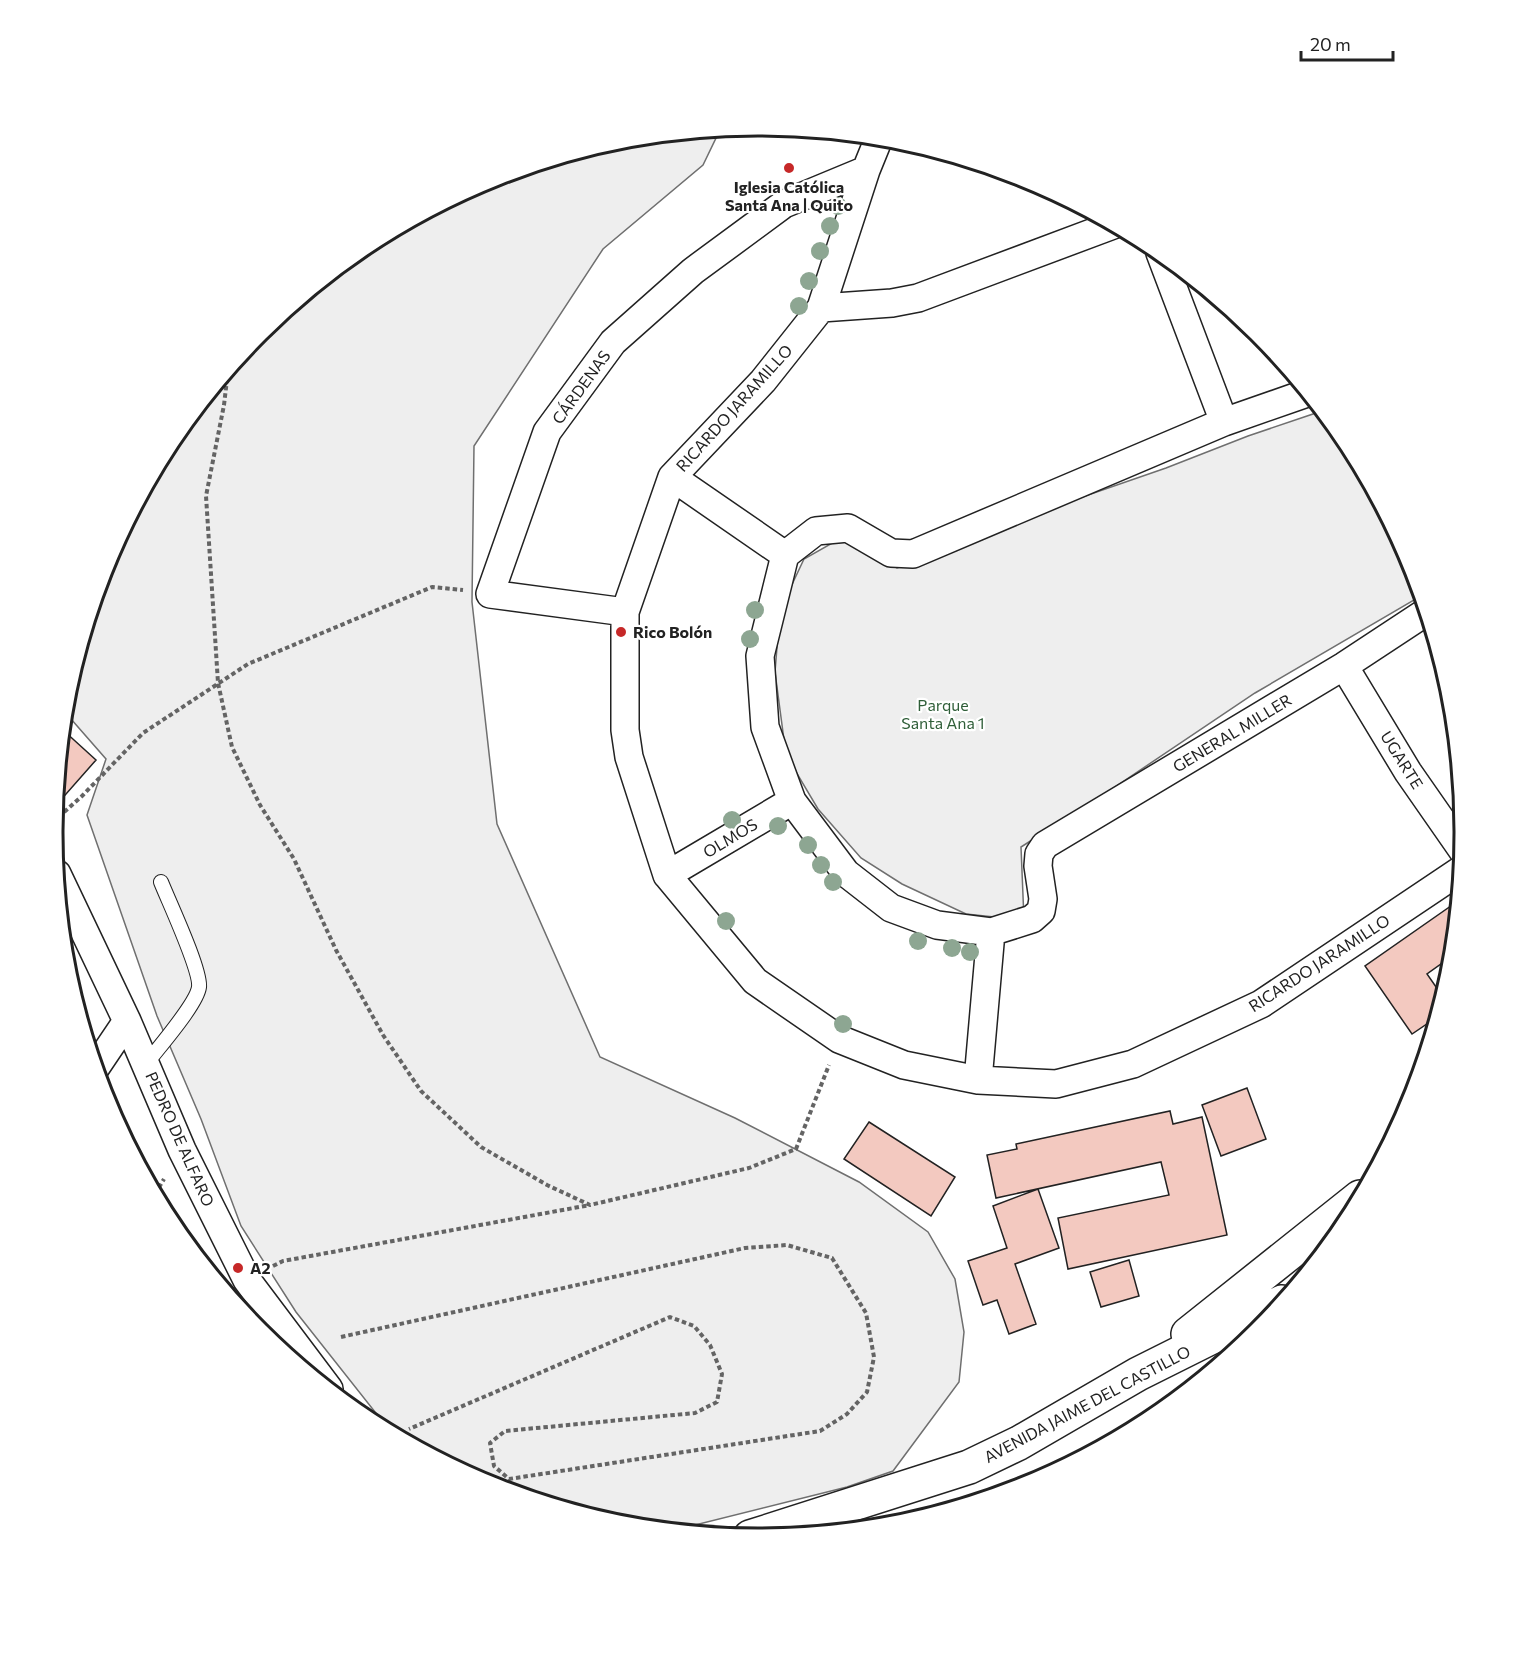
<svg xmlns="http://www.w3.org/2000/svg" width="1517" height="1664" font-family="Commissioner,sans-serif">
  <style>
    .green { fill: #eee; stroke: #6f6f6f; stroke-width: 1.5 }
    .building { fill: #f3c9c0; stroke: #222; stroke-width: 1.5 }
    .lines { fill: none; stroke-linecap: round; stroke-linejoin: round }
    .lane-casing { stroke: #222; stroke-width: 16 }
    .street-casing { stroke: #222; stroke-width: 30 }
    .secondary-casing { stroke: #222; stroke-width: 36 }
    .path { stroke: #646464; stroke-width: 4; stroke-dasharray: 4.5 3; stroke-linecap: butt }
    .lane { stroke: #fff; stroke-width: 14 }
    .street { stroke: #fff; stroke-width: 27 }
    .secondary { stroke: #fff; stroke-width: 33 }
    .tree { fill: #8da692 }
    .poi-dot { fill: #c62828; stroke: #fff; stroke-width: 2 }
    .labels { text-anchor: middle; stroke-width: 4.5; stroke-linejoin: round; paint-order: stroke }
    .poi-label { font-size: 16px; font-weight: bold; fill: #222; stroke: #fff; text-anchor: start }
    .street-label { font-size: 16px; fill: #222; stroke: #fff }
    .park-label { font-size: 16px; fill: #2f5e38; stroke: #fff }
    .rim { fill: none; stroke: #222; stroke-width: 3 }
  </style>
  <rect width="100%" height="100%" fill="#fff"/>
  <!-- green -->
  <path class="green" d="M 715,130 L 716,138 L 703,165 L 603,249 L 474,446 L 472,602 L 497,824 L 600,1057 L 735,1118 L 859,1182 L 928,1232 L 955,1279 L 964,1332 L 959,1382 L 893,1471 L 847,1487 L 675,1530 L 620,1524 L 488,1484 L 390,1431 L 296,1312 L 241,1226 L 201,1119 L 157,1016 L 87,815 L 106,759 L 64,711 L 66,694 L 106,562 L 172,439 L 260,333 L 367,245 L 489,180 L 621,140 Z
    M 1322,411 L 1346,440 L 1411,562 L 1421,596 L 1255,693 L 1106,793 L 1021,847 L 1024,920 L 966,914 L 902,884 L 861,858 L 818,809 L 786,755 L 775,672 L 780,610 L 804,559 L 841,538 L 897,568 L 964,545 L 1036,513 L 1166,468 L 1248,436 Z"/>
  <!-- building -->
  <path class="building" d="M 63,730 L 96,760 L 59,802 L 56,799 Z
    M 1458,901 L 1452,956 L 1427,974 L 1443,997 L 1437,1017 L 1412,1034 L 1365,966 Z
    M 1247,1088 L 1266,1139 L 1221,1156 L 1202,1105 Z
    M 1170,1111 L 1173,1124 L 1202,1117 L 1227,1235 L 1068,1269 L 1058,1218 L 1169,1195 L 1161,1162 L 996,1198 L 987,1155 L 1017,1149 L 1016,1144 Z
    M 869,1122 L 955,1177 L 931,1216 L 844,1159 Z
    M 1038,1189 L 1059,1248 L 1015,1264 L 1036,1324 L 1009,1334 L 997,1300 L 983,1305 L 968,1261 L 1007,1248 L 993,1206 Z
    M 1129,1260 L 1139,1296 L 1101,1307 L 1090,1272 Z"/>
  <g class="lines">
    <defs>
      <path id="lane" d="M 146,1064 C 158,1048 197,1004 199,987 C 201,970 169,902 161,882"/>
      <path id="street" d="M 879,138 L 866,170 L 821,308 L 763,381 L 672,477 L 625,612 L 625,730 L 629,757 L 667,875 L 755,981 L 839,1039 L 904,1065 L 978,1080 L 1056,1084 L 1133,1064 L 1261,1004 L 1461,870
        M 1160,253 L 1224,422
        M 821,308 L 892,303 L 918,298 L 1113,225
        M 1307,393 L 1224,422 L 913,554 L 891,553 L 848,528 L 816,531 L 785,555 L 760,656 L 765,727 L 792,801 L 846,873 L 891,908 L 937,925 L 991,932 L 1032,919 L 1041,911 L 1043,899 L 1038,866 L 1039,854 L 1045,845 L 1344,666 L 1426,612
        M 672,477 L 785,555
        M 625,612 L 490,594 L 547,432 L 613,342 L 693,271 L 784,204 L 866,170
        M 1344,666 L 1408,772 L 1463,851
        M 57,874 L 127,1021 L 182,1150 L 247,1280 L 329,1389
        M 667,875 L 792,801
        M 96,1067 L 127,1021
        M 978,1080 L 991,932"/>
      <path id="secondary" d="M 1188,1334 L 1360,1197
        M 750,1537 L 969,1467 L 1019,1443 L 1138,1374 L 1282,1302"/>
    </defs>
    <!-- lane casing -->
    <use href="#lane" class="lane-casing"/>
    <!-- street casing -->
    <use href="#street" class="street-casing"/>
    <!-- secondary casing -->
    <use href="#secondary" class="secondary-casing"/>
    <!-- path -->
    <path class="path" d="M 228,371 L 224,405 L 206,496 L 218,683 L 232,747 L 260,805 L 294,859 L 336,950 L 383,1035 L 421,1091 L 481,1147 L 547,1185 L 590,1205 L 749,1168 L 796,1149 L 829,1065
      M 53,822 L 82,796 L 143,733 L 248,664 L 432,587 L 463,590
      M 155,1194 L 164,1179
      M 273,1266 L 283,1261 L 590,1205
      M 341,1337 L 745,1248 L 787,1245 L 832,1258 L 866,1313 L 874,1357 L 867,1392 L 847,1414 L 820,1431 L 509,1479 L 494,1466 L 490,1443 L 505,1431 L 695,1413 L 717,1402 L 722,1374 L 710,1345 L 694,1326 L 670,1317 L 409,1429"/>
    <!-- lane -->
    <use href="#lane" class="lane"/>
    <!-- street -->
    <use href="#street" class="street"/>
    <!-- secondary -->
    <use href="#secondary" class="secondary"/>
  </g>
  <!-- trees -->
  <g class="tree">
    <circle cx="838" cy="206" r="9"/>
    <circle cx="830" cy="226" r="9"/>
    <circle cx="820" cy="251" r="9"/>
    <circle cx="809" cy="281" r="9"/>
    <circle cx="799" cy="306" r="9"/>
    <circle cx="755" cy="610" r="9"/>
    <circle cx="750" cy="639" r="9"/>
    <circle cx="732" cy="820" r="9"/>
    <circle cx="778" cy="826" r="9"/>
    <circle cx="808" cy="845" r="9"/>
    <circle cx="821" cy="865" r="9"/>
    <circle cx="833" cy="882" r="9"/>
    <circle cx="726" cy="921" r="9"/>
    <circle cx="918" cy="941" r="9"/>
    <circle cx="952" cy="948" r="9"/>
    <circle cx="970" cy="952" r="9"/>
    <circle cx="843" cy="1024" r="9"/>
  </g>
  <!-- markers -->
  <g class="poi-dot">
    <circle cx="789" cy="168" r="6"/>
    <circle cx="621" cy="632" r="6"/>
    <circle cx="238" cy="1268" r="6"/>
  </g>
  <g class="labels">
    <!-- poi labels -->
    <g class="poi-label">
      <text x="789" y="193" text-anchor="middle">Iglesia Católica<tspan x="789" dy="18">Santa Ana | Quito</tspan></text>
      <text x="633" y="638">Rico Bolón</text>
      <text x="250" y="1274">A2</text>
    </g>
    <!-- street labels -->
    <g class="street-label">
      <text transform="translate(581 387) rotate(-54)" y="6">CÁRDENAS</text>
      <text transform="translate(734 408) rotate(-48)" y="6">RICARDO JARAMILLO</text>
      <text transform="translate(1232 733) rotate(-31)" y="6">GENERAL MILLER</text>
      <text transform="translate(1402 760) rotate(58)" y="6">UGARTE</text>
      <text transform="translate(730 838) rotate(-31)" y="6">OLMOS</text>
      <text transform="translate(1319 963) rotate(-33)" y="6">RICARDO JARAMILLO</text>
      <text transform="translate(180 1139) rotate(66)" y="6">PEDRO DE ALFARO</text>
      <text transform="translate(1087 1404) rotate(-28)" y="6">AVENIDA JAIME DEL CASTILLO</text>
    </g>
    <!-- park labels -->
    <g class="park-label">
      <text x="943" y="711">Parque<tspan x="943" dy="18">Santa Ana 1</tspan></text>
    </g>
  </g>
  <!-- crop -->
  <path d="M0 0H1517V1664H0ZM758 136H759A695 695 0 0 1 1454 831V833A695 695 0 0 1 759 1528H758A695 695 0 0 1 63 833V831A695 695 0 0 1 758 136Z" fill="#fff" fill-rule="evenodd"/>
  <path class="rim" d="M758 136H759A695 695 0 0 1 1454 831V833A695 695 0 0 1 759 1528H758A695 695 0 0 1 63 833V831A695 695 0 0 1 758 136Z"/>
  <!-- scale -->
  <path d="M1301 51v9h92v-9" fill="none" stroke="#222222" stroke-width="3"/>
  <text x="1310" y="51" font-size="18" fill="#222222" stroke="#ffffff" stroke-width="4.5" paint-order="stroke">20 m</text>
</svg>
